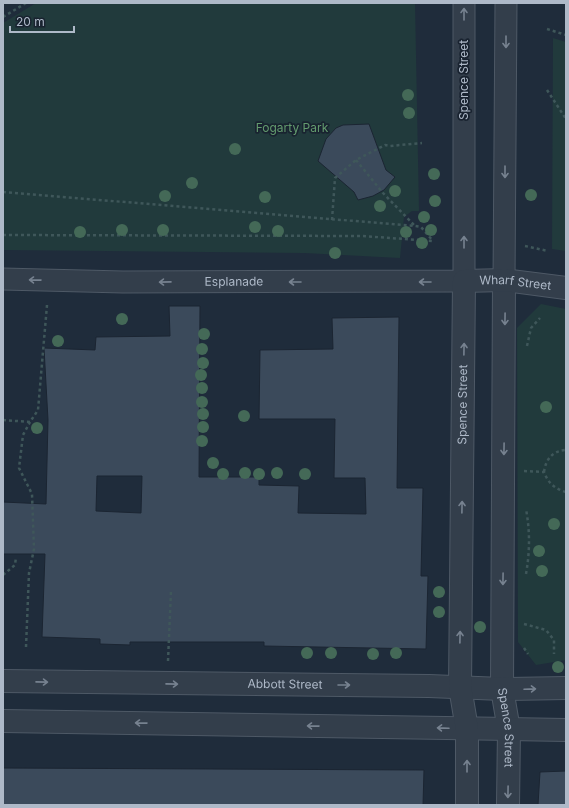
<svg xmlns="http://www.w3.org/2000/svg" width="569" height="808" font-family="Inter,sans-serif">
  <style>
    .green { fill: #213a3c }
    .building { fill: #3b4a5b; stroke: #1b2532; fill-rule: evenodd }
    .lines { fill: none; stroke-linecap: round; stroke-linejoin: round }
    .minor-casing { stroke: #4e5966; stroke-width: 23 }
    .tertiary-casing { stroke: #4e5966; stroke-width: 24 }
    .path { stroke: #3f575a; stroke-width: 2.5; stroke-dasharray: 3 3; stroke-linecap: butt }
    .minor { stroke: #333e4b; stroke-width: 21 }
    .tertiary { stroke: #333e4b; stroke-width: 22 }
    .tree { fill: #446957 }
    .oneway { stroke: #778290 }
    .labels { text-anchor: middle; stroke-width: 3.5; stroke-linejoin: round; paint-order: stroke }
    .street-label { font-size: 12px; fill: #aeb9c8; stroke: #192330 }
    .park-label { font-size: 12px; fill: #639b6e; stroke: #192330 }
  </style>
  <rect width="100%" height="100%" fill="#1f2c3b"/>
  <!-- green -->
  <path class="green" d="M 36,3 L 415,3 L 419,211 L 412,211 L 404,217 L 400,258 L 304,253 L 3,250 L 3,23 Z
    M 553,38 L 566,42 L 566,251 L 552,249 Z
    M 541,304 L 566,309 L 566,660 L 536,665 L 518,642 L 517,328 Z"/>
  <!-- building -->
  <path class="building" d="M 369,124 L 386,170 L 395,177 L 384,190 L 373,196 L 358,200 L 354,192 L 318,161 L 326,139 L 336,128 L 343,125 Z
    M 169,306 L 200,306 L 199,477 L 259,477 L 259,485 L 299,486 L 298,513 L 366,514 L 365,478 L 334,478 L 335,419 L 259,419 L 260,350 L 333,349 L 332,318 L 399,317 L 397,488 L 423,488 L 421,576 L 428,576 L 426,649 L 264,646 L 264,642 L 130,642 L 130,645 L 100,644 L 100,639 L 42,637 L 45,554 L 3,554 L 3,502 L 46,504 L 48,420 L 44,348 L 95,350 L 96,337 L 170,336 ZM 97,476 L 142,476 L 141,513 L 96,511 Z
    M 3,768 L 424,770 L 423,805 L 3,805 Z
    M 566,771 L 566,805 L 538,805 L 540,772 Z"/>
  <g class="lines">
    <defs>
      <g id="minor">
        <path id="s1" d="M 3,279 L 123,282 L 464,281 L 464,3"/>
        <path d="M 504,280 L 506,3"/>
      </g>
      <g id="tertiary">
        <path id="s2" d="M 504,280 L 502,689 L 509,730 L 508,805"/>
        <path id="s3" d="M 3,681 L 429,686 L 502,689 L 566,688"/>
        <path d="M 3,721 L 566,730"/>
        <path id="s4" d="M 467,805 L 467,729 L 460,687 L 464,281 L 504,280 L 566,288"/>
      </g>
    </defs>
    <!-- minor casing -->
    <use href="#minor" class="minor-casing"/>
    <!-- tertiary casing -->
    <use href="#tertiary" class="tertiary-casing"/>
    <!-- path -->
    <path class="path" d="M 3,17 L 26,3
      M 547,29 L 566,35
      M 547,90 L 566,119
      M 356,160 L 383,193 L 414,225
      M 3,192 L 415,226 L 421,227 L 433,241
      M 332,220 L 335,178 L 356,160 L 385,145 L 390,146 L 422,143
      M 3,235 L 362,236 L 433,241
      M 525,246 L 548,251
      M 527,346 L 531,328 L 540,318
      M 3,420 L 30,422 L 38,410 L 47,305
      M 524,471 L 544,472 C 548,483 555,489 566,492
      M 544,472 C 546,459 552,451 566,450
      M 526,574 C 530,551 530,531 526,509
      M 3,575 L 15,565 L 16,557
      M 524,624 L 546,630 L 554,640 L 554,654
      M 26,647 L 29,573 L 34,549 L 32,494 L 19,468 L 23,435 L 30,422
      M 524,648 L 528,654
      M 168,661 L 171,591"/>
    <!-- minor -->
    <use href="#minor" class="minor"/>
    <!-- tertiary -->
    <use href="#tertiary" class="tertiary"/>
  </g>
  <!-- trees -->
  <g class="tree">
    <circle cx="408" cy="95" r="6"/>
    <circle cx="409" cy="113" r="6"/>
    <circle cx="235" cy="149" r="6"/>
    <circle cx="434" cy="174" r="6"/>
    <circle cx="192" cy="183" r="6"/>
    <circle cx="395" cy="191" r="6"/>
    <circle cx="531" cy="195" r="6"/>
    <circle cx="165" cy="196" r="6"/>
    <circle cx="265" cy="197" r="6"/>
    <circle cx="435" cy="201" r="6"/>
    <circle cx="380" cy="206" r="6"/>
    <circle cx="424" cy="217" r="6"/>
    <circle cx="255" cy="227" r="6"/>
    <circle cx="122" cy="230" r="6"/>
    <circle cx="163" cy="230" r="6"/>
    <circle cx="431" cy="230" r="6"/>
    <circle cx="278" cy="231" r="6"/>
    <circle cx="80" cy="232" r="6"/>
    <circle cx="406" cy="232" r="6"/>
    <circle cx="422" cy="243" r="6"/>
    <circle cx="335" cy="253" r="6"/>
    <circle cx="122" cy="319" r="6"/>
    <circle cx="204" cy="334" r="6"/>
    <circle cx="58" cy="341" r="6"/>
    <circle cx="202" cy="349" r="6"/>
    <circle cx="203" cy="363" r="6"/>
    <circle cx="201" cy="375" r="6"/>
    <circle cx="202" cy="388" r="6"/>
    <circle cx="202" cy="402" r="6"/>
    <circle cx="546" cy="407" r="6"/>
    <circle cx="203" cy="414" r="6"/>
    <circle cx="244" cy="416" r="6"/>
    <circle cx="203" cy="427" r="6"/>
    <circle cx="37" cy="428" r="6"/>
    <circle cx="202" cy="441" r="6"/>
    <circle cx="213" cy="463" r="6"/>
    <circle cx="245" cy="473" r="6"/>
    <circle cx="277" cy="473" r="6"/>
    <circle cx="223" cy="474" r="6"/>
    <circle cx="259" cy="474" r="6"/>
    <circle cx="305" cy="474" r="6"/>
    <circle cx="554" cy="524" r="6"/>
    <circle cx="539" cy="551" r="6"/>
    <circle cx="542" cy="571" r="6"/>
    <circle cx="439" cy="592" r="6"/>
    <circle cx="439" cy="612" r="6"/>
    <circle cx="480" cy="627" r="6"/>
    <circle cx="307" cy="653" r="6"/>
    <circle cx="331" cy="653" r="6"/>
    <circle cx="396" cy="653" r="6"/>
    <circle cx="373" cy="654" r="6"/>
    <circle cx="558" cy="667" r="6"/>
  </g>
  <!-- one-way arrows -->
  <defs><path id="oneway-shaft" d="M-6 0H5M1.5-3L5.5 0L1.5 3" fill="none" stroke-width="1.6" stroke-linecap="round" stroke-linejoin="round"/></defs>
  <g class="oneway">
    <use href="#oneway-shaft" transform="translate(464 14) rotate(-90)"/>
    <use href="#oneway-shaft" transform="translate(506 42) rotate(90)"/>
    <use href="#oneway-shaft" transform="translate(505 172) rotate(90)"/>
    <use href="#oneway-shaft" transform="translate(464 242) rotate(-90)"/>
    <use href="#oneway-shaft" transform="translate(35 280) rotate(-179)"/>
    <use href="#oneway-shaft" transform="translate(165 282) rotate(179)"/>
    <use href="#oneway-shaft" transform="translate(295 282) rotate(-180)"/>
    <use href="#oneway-shaft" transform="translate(425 282) rotate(180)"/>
    <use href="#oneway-shaft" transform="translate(505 319) rotate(91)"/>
    <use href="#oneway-shaft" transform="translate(464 349) rotate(-89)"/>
    <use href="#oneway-shaft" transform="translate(504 449) rotate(91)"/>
    <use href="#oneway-shaft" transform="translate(462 507) rotate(-89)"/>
    <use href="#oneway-shaft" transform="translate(503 579) rotate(91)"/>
    <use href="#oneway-shaft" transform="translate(460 637) rotate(-89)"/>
    <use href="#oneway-shaft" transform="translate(42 682) rotate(1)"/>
    <use href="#oneway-shaft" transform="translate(172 684) rotate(1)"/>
    <use href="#oneway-shaft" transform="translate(344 685)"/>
    <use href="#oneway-shaft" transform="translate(530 689) rotate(-2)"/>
    <use href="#oneway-shaft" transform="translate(141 723) rotate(-179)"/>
    <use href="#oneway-shaft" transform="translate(313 726) rotate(-179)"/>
    <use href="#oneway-shaft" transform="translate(443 728) rotate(-178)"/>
    <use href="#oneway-shaft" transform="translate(467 766) rotate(-90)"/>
    <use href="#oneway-shaft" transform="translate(508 792) rotate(91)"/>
  </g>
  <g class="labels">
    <!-- street labels -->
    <g class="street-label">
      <text transform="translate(464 80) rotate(-90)" y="4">Spence Street</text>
      <text dy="4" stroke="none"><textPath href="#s1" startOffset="231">Esplanade</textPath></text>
      <text dy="4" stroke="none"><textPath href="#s4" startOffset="576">Wharf Street</textPath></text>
      <text dy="4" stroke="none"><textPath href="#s4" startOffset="401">Spence Street</textPath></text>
      <text dy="4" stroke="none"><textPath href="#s3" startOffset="282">Abbott Street</textPath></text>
      <text dy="4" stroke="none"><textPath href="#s2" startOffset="448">Spence Street</textPath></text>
    </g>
    <!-- park labels -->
    <g class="park-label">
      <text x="292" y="132">Fogarty Park</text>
    </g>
  </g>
  <!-- border -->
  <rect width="569" height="808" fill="none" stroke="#aeb9c8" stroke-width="8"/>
  <!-- scale -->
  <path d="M10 26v6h64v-6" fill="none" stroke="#aeb9c8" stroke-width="2"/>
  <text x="16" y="26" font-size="12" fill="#aeb9c8" stroke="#192330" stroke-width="3" paint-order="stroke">20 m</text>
</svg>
